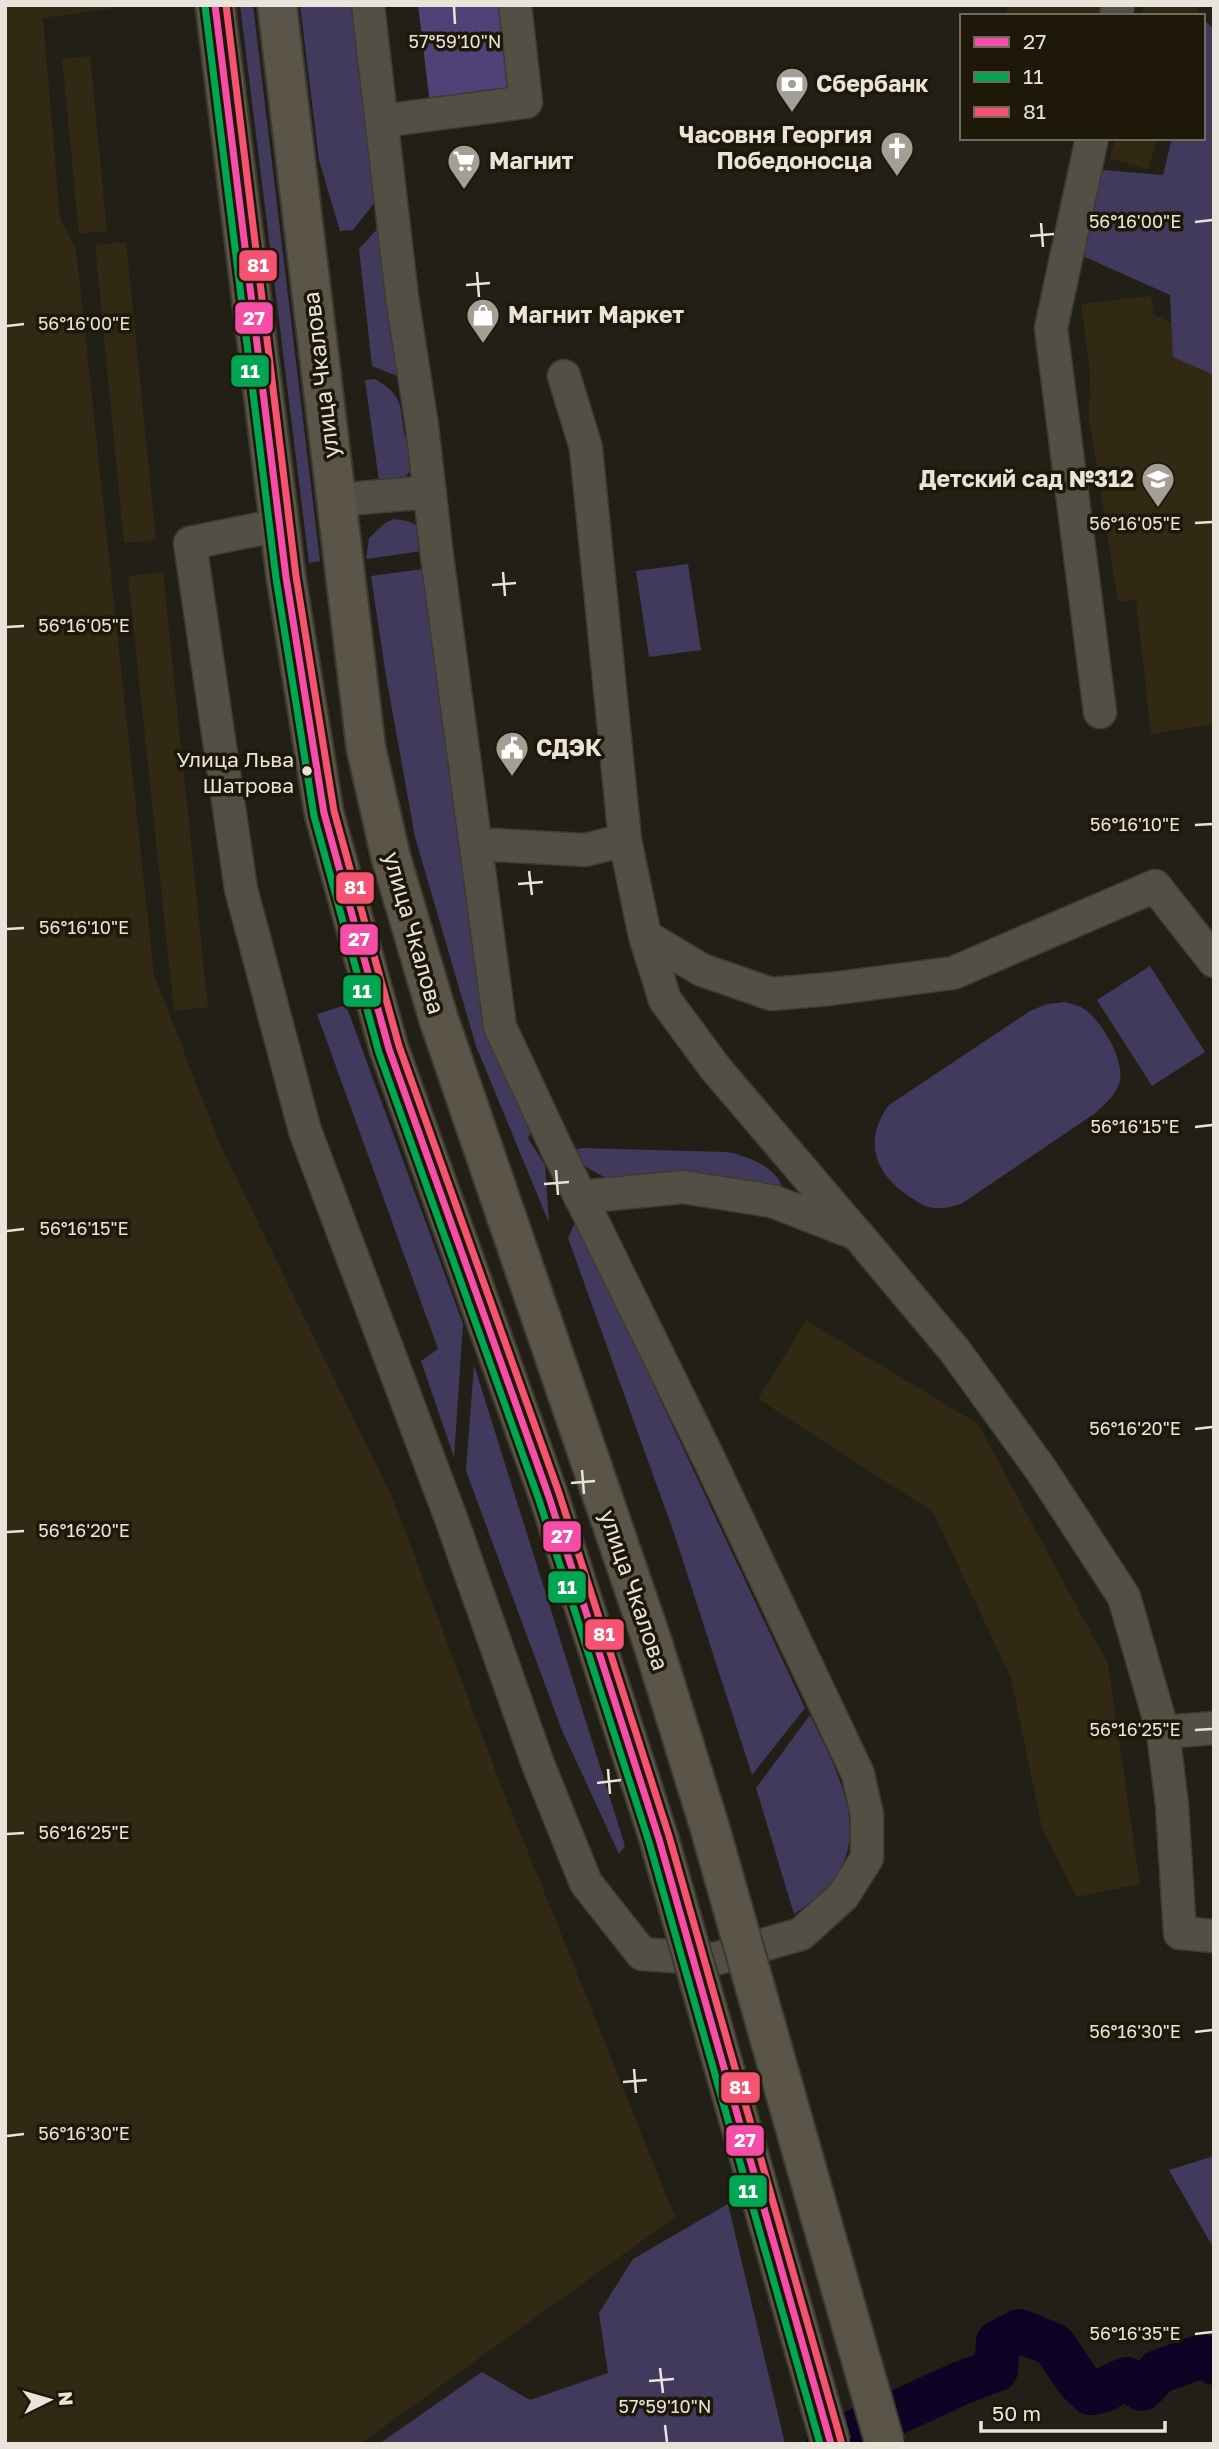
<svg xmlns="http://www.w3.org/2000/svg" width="1219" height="2449" font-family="'Golos Text',sans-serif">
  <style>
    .built { fill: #312913 }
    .green { fill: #423a5d }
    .forest { fill: #4f4276 }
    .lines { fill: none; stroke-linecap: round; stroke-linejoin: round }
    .river { stroke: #0e0324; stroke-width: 44 }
    .minor-casing { stroke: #3d3a32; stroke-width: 35 }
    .major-casing { stroke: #3d3a32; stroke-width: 42 }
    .minor { stroke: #534f45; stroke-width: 32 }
    .major { stroke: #5a5548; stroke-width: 38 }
    .major-bridge-casing { stroke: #3d3a32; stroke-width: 42; stroke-linecap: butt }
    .major-bridge { stroke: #5a5548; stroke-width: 38 }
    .bus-1-casing { stroke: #1e1808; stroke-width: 12 }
    .bus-2-casing { stroke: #1e1808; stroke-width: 12 }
    .bus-3-casing { stroke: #1e1808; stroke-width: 12 }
    .bus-1 { stroke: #f54da8; stroke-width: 7 }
    .bus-2 { stroke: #00a651; stroke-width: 7 }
    .bus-3 { stroke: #f65372; stroke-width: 7 }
    .ticks { fill: none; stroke: #e8e4d9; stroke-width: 2.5 }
    .bus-dot { fill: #e8e4d9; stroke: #1e1808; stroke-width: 2.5 }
    .labels { text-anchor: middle; stroke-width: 7; stroke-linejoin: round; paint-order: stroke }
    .bus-label { font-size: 21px; fill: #e8e4d9; stroke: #1e1808; text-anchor: end }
    .poi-label { font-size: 23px; font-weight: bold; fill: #e8e4d9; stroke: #1e1808; text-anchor: start }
    .street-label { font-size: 23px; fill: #e8e4d9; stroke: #1e1808 }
    .ticks-label { font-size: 18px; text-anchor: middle; fill: #e8e4d9; stroke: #1e1808; stroke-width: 7; stroke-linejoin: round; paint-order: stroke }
    .line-badge { stroke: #1e1808; stroke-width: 2.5 }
    .badge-label { font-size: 19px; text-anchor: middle; font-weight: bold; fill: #fff }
  </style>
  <rect width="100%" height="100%" fill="#221f16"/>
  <!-- built -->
  <path class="built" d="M 5,5 L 113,5 L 114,8 L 43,18 L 60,219 L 76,249 L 154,975 L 222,1149 L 394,1501 L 495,1770 L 675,2217 L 360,2444 L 5,2444 Z
    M 1006,5 L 1104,5 L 1102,16 L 1007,16 Z
    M 1144,5 L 1199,5 L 1196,16 L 1142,16 Z
    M 90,56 L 107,231 L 79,234 L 62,59 Z
    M 1115,138 L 1158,138 L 1148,169 L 1110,159 Z
    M 126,242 L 156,540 L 124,543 L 95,245 Z
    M 1151,296 L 1154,315 L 1214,341 L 1214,724 L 1151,734 L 1136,600 L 1118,602 L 1089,418 L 1090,373 L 1081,304 Z
    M 163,572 L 208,1007 L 174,1011 L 128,576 Z
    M 806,1320 L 978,1424 L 1108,1664 L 1140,1884 L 1076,1897 L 1042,1828 L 1011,1678 L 933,1512 L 758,1399 Z"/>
  <!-- green -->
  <path class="green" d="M 240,5 L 253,5 L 320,561 L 309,563 Z
    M 300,5 L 361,5 L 376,124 L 365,126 L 375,202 L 353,230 L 340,231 L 319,160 Z
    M 1203,19 L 1214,29 L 1214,375 L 1173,357 L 1170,295 L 1076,253 L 1103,170 L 1163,175 L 1172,138 L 1203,138 Z
    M 389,216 L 407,380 L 372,366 L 359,249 Z
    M 375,379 C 405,397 399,405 405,437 L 415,438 L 413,467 L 403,480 L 379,481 L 365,380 Z
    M 394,519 C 416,521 425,528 429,550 L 366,559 L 369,538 L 385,523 Z
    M 688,564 L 701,650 L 649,657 L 636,571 Z
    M 430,568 L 534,1126 L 528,1138 L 545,1165 L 549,1223 L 476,1046 L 415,837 L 386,676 L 371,576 Z
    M 1150,966 L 1205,1052 L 1152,1086 L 1097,1000 Z
    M 1065,1002 C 1070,1004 1076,1005 1081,1007 C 1100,1017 1127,1062 1119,1084 C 1115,1096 1104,1105 1094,1114 L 961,1204 C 950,1207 940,1210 929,1207 C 922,1206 916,1200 910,1197 C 874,1174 863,1140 889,1105 L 1030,1011 L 1047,1004 Z
    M 346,1005 L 463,1324 L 454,1457 L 421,1361 L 438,1349 L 317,1014 Z
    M 581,1148 L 727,1152 C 747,1156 777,1167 783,1189 L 604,1177 L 576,1161 L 573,1151 Z
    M 576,1220 L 805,1708 L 752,1775 L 675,1536 L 568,1238 Z
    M 474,1365 L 625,1846 L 619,1854 L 561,1728 L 466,1471 Z
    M 810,1715 C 837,1772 879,1841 820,1895 C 812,1902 802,1908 794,1914 L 756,1788 Z
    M 1214,2156 L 1214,2249 L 1169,2170 Z
    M 728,2204 L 785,2444 L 379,2444 L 482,2372 L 530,2400 L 608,2373 L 599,2313 L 633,2259 Z"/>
  <!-- forest -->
  <path class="forest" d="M 418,5 L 508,5 L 519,93 L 430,104 Z"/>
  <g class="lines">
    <!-- river -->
    <path class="river" d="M 828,2444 L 961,2383 L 996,2370 L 998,2342 L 1020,2331 L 1054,2345 L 1078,2381 L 1091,2393 C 1110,2391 1110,2384 1127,2379 L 1142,2389 L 1158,2372 L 1202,2356 L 1214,2363"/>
    <defs>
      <path id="minor" d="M 1116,16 L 1118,5
        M 382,121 L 526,102 L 515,5
        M 1092,138 L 1051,328 L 1100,712
        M 564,376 L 586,448 L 625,840 L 645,936 L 665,1000 L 716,1069 L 854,1231
        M 336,500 L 430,492
        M 279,525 L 190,543 L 241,889 L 305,1131 L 452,1521 L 538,1764 L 586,1883 L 642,1954 L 715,1959 L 801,1934 L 843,1896 L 867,1858 L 867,1815 L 858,1774 L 709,1459 L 556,1147 L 500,1027 L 437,556 L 422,426 L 402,297 L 368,5
        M 477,847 L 495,845 L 585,850 L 625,840
        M 645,936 L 702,970 L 771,994 L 830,989 L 953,973 L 1155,886 L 1214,961
        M 580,1197 L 683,1187 L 772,1201 L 857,1234 L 955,1351 L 1042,1471 L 1124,1597 L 1163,1732 L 1172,1805 L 1180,1933 L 1214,1936
        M 1163,1732 L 1214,1728"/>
      <path id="major" d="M 215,5 L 286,577 L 324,813 L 389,1049 L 549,1497 L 659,1839
        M 277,5 L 366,748 L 391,858 L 438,1017 L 652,1641 L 709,1825"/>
    </defs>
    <!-- minor casing -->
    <use href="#minor" class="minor-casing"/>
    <!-- major casing -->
    <use href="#major" class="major-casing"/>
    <!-- minor -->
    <use href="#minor" class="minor"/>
    <!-- major -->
    <use href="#major" class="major"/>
    <defs>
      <path id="major-bridge" d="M 709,1825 L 885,2444
        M 659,1839 L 831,2444"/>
    </defs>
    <!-- major-bridge casing -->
    <use href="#major-bridge" class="major-bridge-casing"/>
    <!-- major-bridge -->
    <use href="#major-bridge" class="major-bridge"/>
    <defs>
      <path id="bus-1" d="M 215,5 L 286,577 L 324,813 L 389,1049 L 549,1497 L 659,1839 L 831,2444"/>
      <path id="bus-2" d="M 205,6 L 276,578 L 314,816 L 379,1053 L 539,1500 L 649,1842 L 820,2444"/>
      <path id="bus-3" d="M 226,5 L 296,576 L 334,811 L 399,1046 L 559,1493 L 669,1836 L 841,2441"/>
    </defs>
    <!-- bus-1 casing -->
    <use href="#bus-1" class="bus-1-casing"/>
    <!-- bus-2 casing -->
    <use href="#bus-2" class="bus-2-casing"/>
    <!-- bus-3 casing -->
    <use href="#bus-3" class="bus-3-casing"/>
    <!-- bus-1 -->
    <use href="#bus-1" class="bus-1"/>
    <!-- bus-2 -->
    <use href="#bus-2" class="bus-2"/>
    <!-- bus-3 -->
    <use href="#bus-3" class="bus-3"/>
  </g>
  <!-- ticks -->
  <path class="ticks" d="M 454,7 L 455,24M 1195,222 L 1212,220M 1041,223 L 1043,247M 1030,236 L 1054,234M 477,272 L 479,297M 466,285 L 490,283M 7,326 L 24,324M 1195,523 L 1212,522M 503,572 L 505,596M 492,585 L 516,583M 7,627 L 24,626M 1195,825 L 1212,824M 529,871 L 532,895M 518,884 L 543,882M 7,929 L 24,928M 1195,1127 L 1212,1125M 556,1170 L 558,1195M 544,1184 L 569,1182M 7,1231 L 24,1229M 1195,1429 L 1212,1427M 582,1470 L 584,1494M 571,1483 L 595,1481M 7,1532 L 24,1531M 1195,1730 L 1212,1729M 608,1769 L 610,1794M 597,1783 L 621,1780M 7,1834 L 24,1833M 1195,2032 L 1212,2030M 634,2069 L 636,2093M 623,2082 L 647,2080M 7,2136 L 24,2134M 1195,2334 L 1212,2332M 660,2368 L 663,2393M 649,2381 L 674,2379M 665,2425 L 667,2442"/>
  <!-- icons -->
  <defs>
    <symbol id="bank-pin" viewBox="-11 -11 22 30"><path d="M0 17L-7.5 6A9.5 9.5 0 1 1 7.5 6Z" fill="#a39f95" stroke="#1e1808"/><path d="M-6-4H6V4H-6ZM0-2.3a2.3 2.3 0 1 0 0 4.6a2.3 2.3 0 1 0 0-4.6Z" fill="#fff"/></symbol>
    <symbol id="church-pin" viewBox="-11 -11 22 30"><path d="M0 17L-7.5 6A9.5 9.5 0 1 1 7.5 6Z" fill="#a39f95" stroke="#1e1808"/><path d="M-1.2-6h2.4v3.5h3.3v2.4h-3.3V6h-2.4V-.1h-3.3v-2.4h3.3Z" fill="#fff"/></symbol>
    <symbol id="supermarket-pin" viewBox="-11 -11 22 30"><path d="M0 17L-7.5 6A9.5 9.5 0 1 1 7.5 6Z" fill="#a39f95" stroke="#1e1808"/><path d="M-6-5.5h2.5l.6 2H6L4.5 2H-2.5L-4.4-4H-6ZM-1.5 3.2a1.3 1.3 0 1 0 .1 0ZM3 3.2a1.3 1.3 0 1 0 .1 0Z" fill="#fff"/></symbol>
    <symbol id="shop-pin" viewBox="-11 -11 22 30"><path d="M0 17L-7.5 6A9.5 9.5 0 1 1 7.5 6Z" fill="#a39f95" stroke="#1e1808"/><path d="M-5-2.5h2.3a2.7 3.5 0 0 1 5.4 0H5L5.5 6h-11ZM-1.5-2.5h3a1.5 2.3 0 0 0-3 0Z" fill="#fff"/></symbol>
    <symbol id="school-pin" viewBox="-11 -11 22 30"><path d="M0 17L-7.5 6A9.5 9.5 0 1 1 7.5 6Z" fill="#a39f95" stroke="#1e1808"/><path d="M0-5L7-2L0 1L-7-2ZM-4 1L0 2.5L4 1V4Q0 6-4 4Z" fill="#fff"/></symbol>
    <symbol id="civic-pin" viewBox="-11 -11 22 30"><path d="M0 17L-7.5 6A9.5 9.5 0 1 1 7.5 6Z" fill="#a39f95" stroke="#1e1808"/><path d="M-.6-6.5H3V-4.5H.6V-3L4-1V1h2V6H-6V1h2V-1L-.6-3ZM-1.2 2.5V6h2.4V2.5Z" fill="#fff"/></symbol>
  </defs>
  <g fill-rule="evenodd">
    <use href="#bank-pin" x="773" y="65" width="38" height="52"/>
    <use href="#church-pin" x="878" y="129" width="38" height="52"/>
    <use href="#supermarket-pin" x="445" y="142" width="38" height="52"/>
    <use href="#shop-pin" x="464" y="296" width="38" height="52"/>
    <use href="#school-pin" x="1139" y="460" width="38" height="52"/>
    <use href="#civic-pin" x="493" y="729" width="38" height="52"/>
  </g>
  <!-- markers -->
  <circle class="bus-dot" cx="307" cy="771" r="6"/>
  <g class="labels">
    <!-- bus labels -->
    <g class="bus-label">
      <text x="294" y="767">Улица Льва<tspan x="294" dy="26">Шатрова</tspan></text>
    </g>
    <!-- poi labels -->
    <g class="poi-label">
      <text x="816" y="92">Сбербанк</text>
      <text x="872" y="143" text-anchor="end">Часовня Георгия<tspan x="872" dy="26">Победоносца</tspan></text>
      <text x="489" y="169">Магнит</text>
      <text x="508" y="323">Магнит Маркет</text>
      <text x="1134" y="487" text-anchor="end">Детский сад №312</text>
      <text x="536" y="756">СДЭК</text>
    </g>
    <!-- street labels -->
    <g class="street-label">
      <text transform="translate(321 375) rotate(-97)" y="8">улица Чкалова</text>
      <text transform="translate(414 933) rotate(74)" y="8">улица Чкалова</text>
      <text transform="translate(634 1590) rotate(71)" y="8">улица Чкалова</text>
    </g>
  </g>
  <g class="ticks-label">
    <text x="455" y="48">57°59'10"N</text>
    <text x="1135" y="228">56°16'00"E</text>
    <text x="84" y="330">56°16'00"E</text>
    <text x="1135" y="530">56°16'05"E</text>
    <text x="84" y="632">56°16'05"E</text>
    <text x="1135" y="831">56°16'10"E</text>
    <text x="84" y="934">56°16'10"E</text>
    <text x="1135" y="1133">56°16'15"E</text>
    <text x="84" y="1235">56°16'15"E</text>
    <text x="1135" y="1435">56°16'20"E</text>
    <text x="84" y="1537">56°16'20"E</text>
    <text x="1135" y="1736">56°16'25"E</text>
    <text x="84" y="1839">56°16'25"E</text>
    <text x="1135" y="2038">56°16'30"E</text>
    <text x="84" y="2140">56°16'30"E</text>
    <text x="1135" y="2340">56°16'35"E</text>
    <text x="665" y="2413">57°59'10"N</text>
  </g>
  <g class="line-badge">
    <rect x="238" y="249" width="40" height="33" rx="7" fill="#f65372"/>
    <rect x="234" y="301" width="40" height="34" rx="7" fill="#f54da8"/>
    <rect x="230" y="354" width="40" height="34" rx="7" fill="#00a651"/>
    <rect x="335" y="871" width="40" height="34" rx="7" fill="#f65372"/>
    <rect x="339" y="923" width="40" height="33" rx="7" fill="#f54da8"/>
    <rect x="342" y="974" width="40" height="34" rx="7" fill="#00a651"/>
    <rect x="542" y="1520" width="40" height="33" rx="7" fill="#f54da8"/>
    <rect x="547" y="1570" width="40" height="34" rx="7" fill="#00a651"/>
    <rect x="584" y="1618" width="41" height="33" rx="7" fill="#f65372"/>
    <rect x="720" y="2071" width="41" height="33" rx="7" fill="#f65372"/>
    <rect x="725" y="2124" width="40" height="33" rx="7" fill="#f54da8"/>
    <rect x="728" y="2174" width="40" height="34" rx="7" fill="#00a651"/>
  </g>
  <g class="badge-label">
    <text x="258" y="272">81</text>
    <text x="254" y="325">27</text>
    <text x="250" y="378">11</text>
    <text x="355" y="894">81</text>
    <text x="359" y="946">27</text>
    <text x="362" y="998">11</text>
    <text x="562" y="1543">27</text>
    <text x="567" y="1594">11</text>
    <text x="604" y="1641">81</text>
    <text x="740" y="2094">81</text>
    <text x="745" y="2147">27</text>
    <text x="748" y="2198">11</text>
  </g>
  <!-- border -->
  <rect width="1219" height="2449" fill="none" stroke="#e8e4d9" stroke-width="14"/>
  <!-- legend -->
  <rect x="960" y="14" width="245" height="126" fill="#1e1808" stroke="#6f6a5c" stroke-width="2"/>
  <rect x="974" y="37" width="35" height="10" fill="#f54da8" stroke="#6f6a5c" stroke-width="2"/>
  <text x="1023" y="49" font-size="21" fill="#e8e4d9">27</text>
  <rect x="974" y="72" width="35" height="10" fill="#00a651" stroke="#6f6a5c" stroke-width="2"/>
  <text x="1023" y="84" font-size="21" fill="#e8e4d9">11</text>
  <rect x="974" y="107" width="35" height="10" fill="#f65372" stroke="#6f6a5c" stroke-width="2"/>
  <text x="1023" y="119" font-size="21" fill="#e8e4d9">81</text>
  <!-- north arrow -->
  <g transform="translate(49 2400) rotate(85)" stroke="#1e1808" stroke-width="5" paint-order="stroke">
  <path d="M0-5L12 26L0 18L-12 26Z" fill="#e8e4d9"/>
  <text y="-10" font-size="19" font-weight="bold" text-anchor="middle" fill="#e8e4d9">N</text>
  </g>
  <!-- scale -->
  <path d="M981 2421v10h184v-10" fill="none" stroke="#e8e4d9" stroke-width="3.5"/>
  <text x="992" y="2421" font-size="21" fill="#e8e4d9" stroke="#1e1808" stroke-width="5" paint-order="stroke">50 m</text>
</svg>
